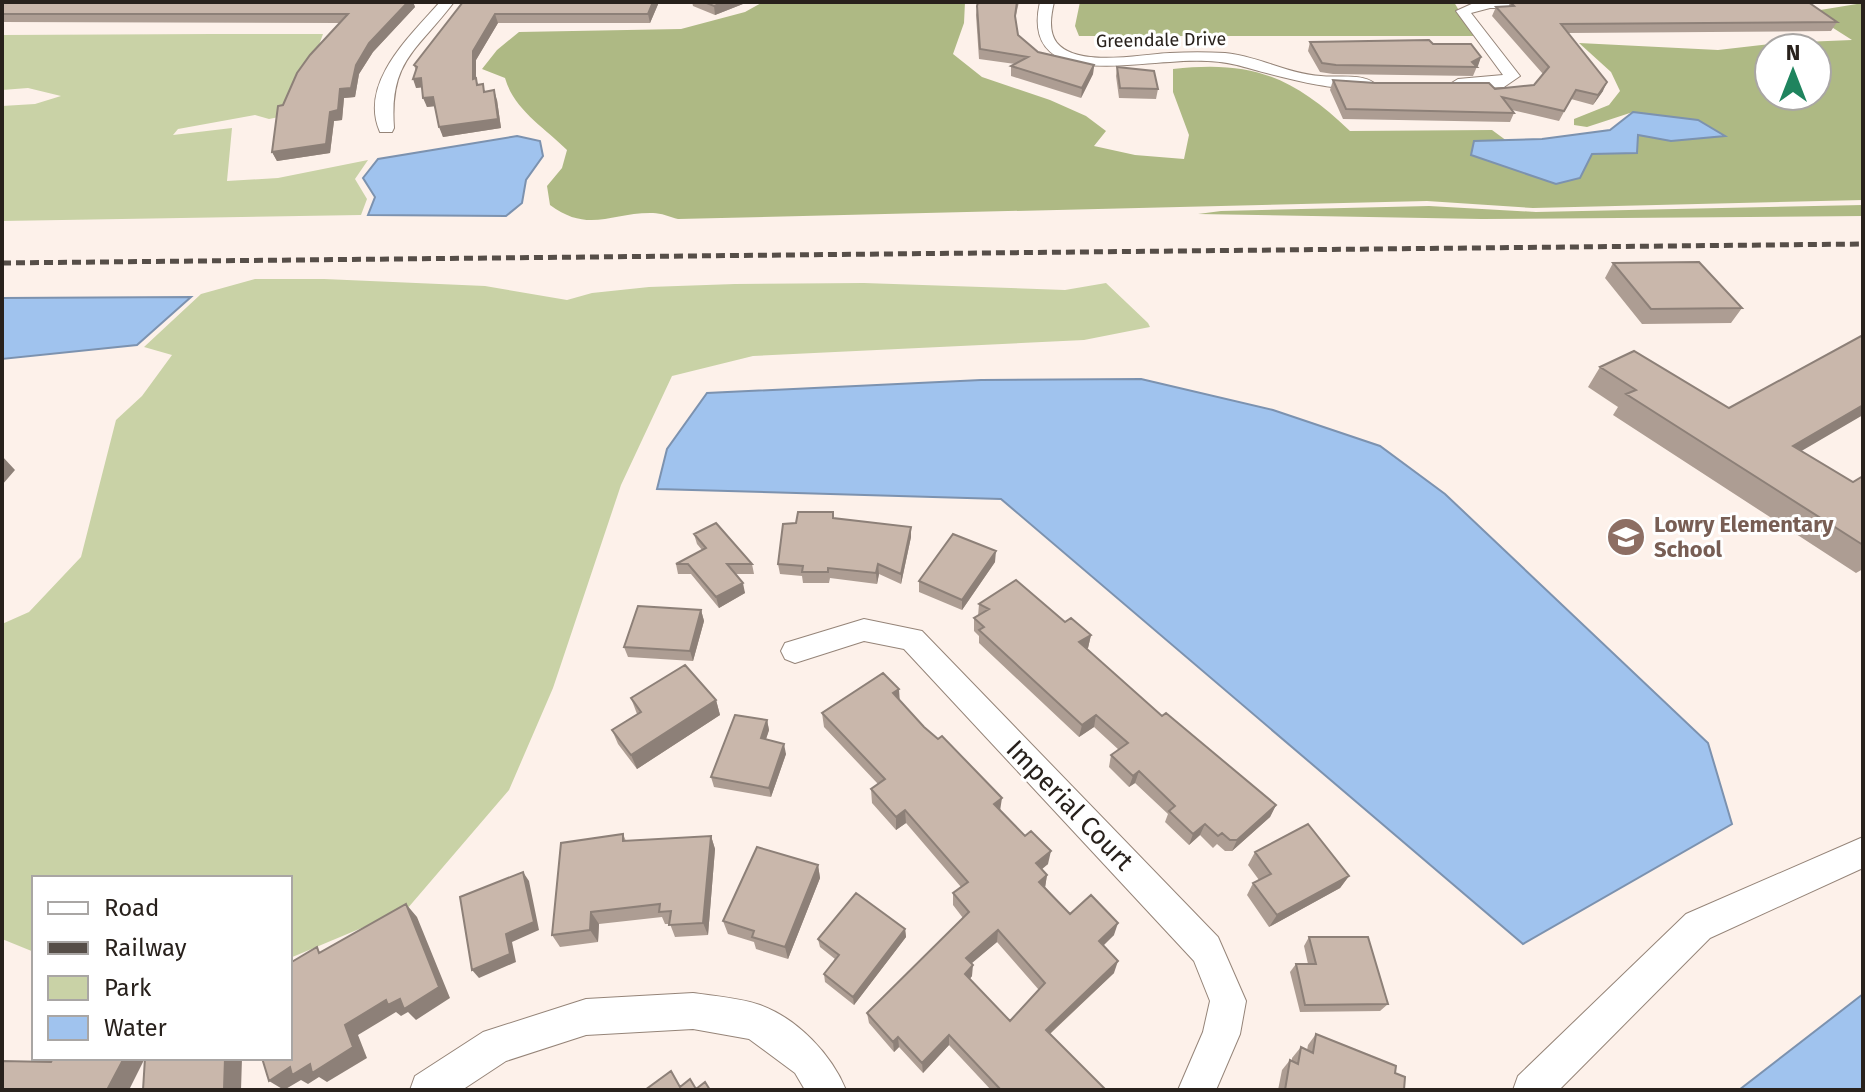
<svg xmlns="http://www.w3.org/2000/svg" width="1865" height="1092" font-family="'Fira Sans',sans-serif">
  <style>
    .green { fill: #c9d2a6 }
    .forest { fill: #aeb984; fill-rule: evenodd }
    .water { fill: #a0c3ee; stroke: #7c92af; stroke-width: 2 }
    .lines { fill: none; stroke-linecap: round; stroke-linejoin: round }
    .street-casing { stroke: #958478; stroke-width: 2 }
    .street { fill: #fff; fill-rule: evenodd }
    .rail { stroke: #564e48; stroke-width: 5; stroke-dasharray: 9 5; stroke-linecap: butt }
    .wall { fill: #ad9d93; fill-rule: evenodd }
    .shaded-wall { fill: #8d8078 }
    .building { fill: #c9b7ab; stroke: #8d8078; stroke-width: 2; fill-rule: evenodd }
    .labels { text-anchor: middle; stroke-width: 6; stroke-linejoin: round; paint-order: stroke }
    .far-street-label { font-size: 18px; fill: #28211c; stroke: #fff }
    .education-label { font-size: 22px; font-weight: bold; fill: #785e54; stroke: #fff; text-anchor: start }
    .near-street-label { font-size: 26px; fill: #28211c; stroke: #fff }
  </style>
  <rect width="100%" height="100%" fill="#fdf1ea"/>
  <!-- green -->
  <path class="green" d="M 213,34 L 323,34 L 294,114 L 269,119 L 255,115 L 178,129 L 173,135 L 232,128 L 227,181 L 278,178 L 368,160 L 355,179 L 367,199 L 361,215 L 2,221 L 2,106 L 35,104 L 61,96 L 28,88 L 2,90 L 2,35 Z
    M 255,279 L 324,279 L 485,286 L 567,300 L 592,293 L 649,287 L 735,284 L 864,283 L 1065,290 L 1106,283 L 1148,323 L 1150,327 L 1084,340 L 753,356 L 672,376 L 621,485 L 553,688 L 509,790 L 407,909 L 290,958 L 290,878 L 34,878 L 34,952 L 2,939 L 2,624 L 29,612 L 81,557 L 116,420 L 142,396 L 172,355 L 144,347 L 201,294 Z"/>
  <!-- forest -->
  <path class="forest" d="M 763,2 L 965,2 L 964,23 L 953,54 L 982,77 L 1050,100 L 1086,116 L 1106,131 L 1094,146 L 1135,155 L 1184,159 L 1189,135 L 1173,92 L 1173,69 C 1253,60 1293,77 1350,131 L 1492,130 L 1507,141 L 1475,141 L 1580,178 L 1591,154 L 1637,153 L 1638,135 L 1671,141 L 1698,120 L 1633,112 L 1587,127 L 1574,125 L 1574,119 L 1609,105 L 1620,91 L 1611,72 L 1579,43 L 1718,50 L 1779,43 L 1852,40 L 1808,12 L 1863,3 L 1863,200 L 1533,208 L 1427,201 L 678,219 C 670,217 661,213 653,213 C 612,212 589,234 550,205 L 547,186 L 562,168 L 567,150 C 544,127 514,110 505,78 L 482,69 L 497,50 L 519,32 L 681,29 L 745,12 ZM 1769,48 L 1817,48 L 1817,96 L 1769,96 Z
    M 1080,2 L 1454,2 L 1474,36 L 1079,36 L 1075,26 Z
    M 1863,205 L 1863,216 L 1482,219 L 1198,214 L 1221,211 L 1429,206 L 1536,212 Z"/>
  <!-- water -->
  <path class="water" d="M 1633,112 L 1698,120 L 1725,136 L 1671,141 L 1638,135 L 1637,153 L 1592,154 L 1580,178 L 1556,184 L 1471,155 L 1474,141 L 1542,139 L 1610,130 Z
    M 517,136 L 540,141 L 543,156 L 526,180 L 522,203 L 506,216 L 368,215 L 375,197 L 363,178 L 378,159 Z
    M 191,297 L 137,345 L 2,359 L 2,298 Z
    M 1141,379 L 1273,410 L 1380,446 L 1445,494 L 1708,743 L 1732,824 L 1523,944 L 1001,499 L 657,489 L 667,449 L 707,393 L 981,380 Z
    M 1863,994 L 1863,1090 L 1739,1090 Z"/>
  <g class="lines">
    <defs>
      <path id="street" d="M 440,2 L 454,2 C 417,51 389,60 394,128 L 392,132 L 380,132 C 358,83 411,35 440,2 Z
        M 1040,2 L 1054,2 C 1051,15 1048,31 1057,43 C 1078,68 1142,54 1170,53 C 1188,52 1207,52 1225,53 C 1258,56 1288,74 1321,76 C 1336,78 1362,73 1374,83 C 1355,100 1263,72 1237,65 C 1217,60 1191,60 1170,62 C 1121,64 1021,85 1040,2 Z
        M 1476,2 L 1550,4 L 1543,8 L 1490,8 L 1471,13 L 1520,76 L 1504,87 L 1458,89 L 1450,84 L 1458,79 L 1503,75 L 1456,11 Z
        M 864,619 L 922,631 L 1218,937 L 1246,1001 L 1240,1034 L 1216,1090 L 1178,1090 L 1203,1032 L 1210,1001 L 1194,961 L 904,649 L 864,641 L 795,663 L 785,659 L 781,651 L 785,643 Z
        M 1863,837 L 1863,868 L 1710,938 L 1559,1090 L 1513,1090 L 1518,1076 L 1686,914 Z
        M 693,993 C 715,996 740,998 760,1005 C 797,1018 832,1055 846,1090 L 805,1090 L 795,1073 L 749,1039 L 693,1029 L 586,1035 L 506,1061 L 462,1090 L 410,1090 L 415,1076 L 483,1032 L 586,999 Z"/>
    </defs>
    <!-- street casing -->
    <use href="#street" class="street-casing"/>
    <!-- street -->
    <use href="#street" class="street"/>
    <!-- rail -->
    <path class="rail" d="M 2,263 L 1863,244"/>
  </g>
  <!-- wall -->
  <path class="wall" d="M 2,2 L 413,2 L 415,7 L 373,52 L 359,74 L 355,97 L 344,98 L 342,120 L 334,121 L 330,153 L 277,161 L 272,152 L 283,105 L 340,23 L 2,22 Z
    M 463,2 L 659,2 L 650,23 L 498,23 L 476,60 L 476,78 L 478,85 L 485,92 L 497,100 L 501,128 L 443,137 L 435,106 L 427,107 L 422,87 L 416,88 L 416,71 L 414,65 Z
    M 692,2 L 748,2 L 715,15 L 693,6 Z
    M 978,2 L 1019,2 L 1015,19 L 1018,35 L 1038,52 L 1094,65 L 1093,74 L 1081,98 L 1011,76 L 1011,66 L 1015,64 L 979,59 L 976,15 Z
    M 1510,2 L 1837,22 L 1831,31 L 1568,33 L 1603,91 L 1593,105 L 1571,99 L 1559,121 L 1512,110 L 1514,113 L 1510,122 L 1343,119 L 1330,90 L 1333,80 L 1495,89 L 1534,85 L 1543,74 L 1492,16 L 1496,7 L 1509,6 Z
    M 1310,42 L 1433,44 L 1481,57 L 1473,76 L 1333,74 L 1320,72 L 1308,51 Z
    M 1117,67 L 1158,89 L 1156,99 L 1119,98 L 1116,76 Z
    M 1613,263 L 1742,308 L 1731,323 L 1642,324 L 1605,278 Z
    M 1600,367 L 1801,451 L 1853,482 L 1863,476 L 1863,569 L 1856,573 L 1613,415 L 1618,407 L 1588,387 Z
    M 833,512 L 834,518 L 911,537 L 901,584 L 879,574 L 877,584 L 830,578 L 829,583 L 803,583 L 802,576 L 780,574 L 778,564 L 796,523 Z
    M 694,534 L 752,564 L 754,574 L 736,574 L 745,593 L 719,608 L 691,574 L 678,574 L 676,564 L 702,550 L 697,544 Z
    M 995,562 L 962,610 L 919,592 L 919,581 Z
    M 979,604 L 1065,622 L 1091,635 L 1088,648 L 1087,649 L 1162,716 L 1276,805 L 1270,817 L 1232,851 L 1225,851 L 1217,844 L 1213,848 L 1200,835 L 1189,845 L 1165,822 L 1168,814 L 1135,783 L 1129,787 L 1109,767 L 1111,755 L 1119,750 L 1094,727 L 1079,737 L 979,643 L 979,636 L 974,631 L 974,618 L 978,616 Z
    M 701,610 L 704,621 L 693,661 L 628,657 L 624,647 Z
    M 899,689 L 899,700 L 1048,864 L 1041,869 L 1047,875 L 1045,887 L 1070,914 L 1114,935 L 1103,945 L 1114,973 L 1050,1034 L 1106,1090 L 991,1090 L 949,1045 L 923,1073 L 899,1047 L 894,1052 L 869,1023 L 867,1013 L 963,918 L 953,905 L 953,893 L 961,887 L 906,823 L 896,830 L 872,803 L 871,789 L 878,784 L 824,727 L 822,713 ZM 997,942 L 1039,990 L 1010,1021 L 970,979 L 972,976 L 971,963 Z
    M 631,698 L 716,700 L 720,715 L 637,769 L 618,744 L 612,730 L 637,714 Z
    M 767,720 L 769,730 L 766,739 L 786,754 L 771,797 L 714,787 L 711,777 Z
    M 623,834 L 626,841 L 711,836 L 715,849 L 708,935 L 675,937 L 670,924 L 665,924 L 662,917 L 599,924 L 598,942 L 560,947 L 552,935 Z
    M 1255,852 L 1349,876 L 1340,888 L 1269,927 L 1247,895 L 1253,883 L 1259,880 L 1248,865 Z
    M 818,865 L 820,878 L 788,959 L 756,949 L 754,942 L 728,934 L 723,921 Z
    M 905,929 L 906,937 L 854,1005 L 825,982 L 824,974 L 835,959 L 820,947 L 818,939 Z
    M 1309,937 L 1388,1004 L 1380,1011 L 1300,1012 L 1290,972 L 1296,964 L 1308,964 L 1304,946 Z
    M 1316,1034 L 1395,1073 L 1404,1090 L 1278,1090 L 1282,1070 L 1290,1060 L 1292,1061 L 1292,1058 L 1301,1047 L 1307,1050 L 1308,1045 Z"/>
  <!-- shaded-wall -->
  <path class="shaded-wall" d="M 408,2 L 413,2 L 415,7 L 373,52 L 359,74 L 355,97 L 344,98 L 342,120 L 334,121 L 330,153 L 277,161 L 272,152 L 330,112 L 340,89 L 369,43 Z
    M 653,2 L 659,2 L 650,23 L 648,14 Z
    M 725,2 L 748,2 L 715,15 L 714,6 Z
    M 495,14 L 498,23 L 476,60 L 476,88 L 473,79 L 473,51 Z
    M 1481,57 L 1478,66 L 1476,67 L 1472,62 Z
    M 1094,65 L 1093,74 L 1081,98 L 1082,88 Z
    M 421,78 L 425,87 L 416,88 L 413,79 Z
    M 1607,82 L 1603,91 L 1593,105 L 1598,95 Z
    M 494,90 L 497,100 L 501,128 L 443,137 L 439,127 Z
    M 433,97 L 436,106 L 427,107 L 423,98 Z
    M 1863,405 L 1863,415 L 1776,466 L 1793,446 Z
    M 2,456 L 15,470 L 2,485 Z
    M 911,527 L 911,537 L 901,584 L 901,574 Z
    M 996,551 L 995,562 L 962,610 L 962,600 Z
    M 878,564 L 879,574 L 877,584 L 876,573 Z
    M 743,583 L 745,593 L 719,608 L 716,597 Z
    M 701,610 L 704,621 L 693,661 L 690,651 Z
    M 1091,635 L 1088,648 L 1077,655 L 1079,642 Z
    M 899,689 L 900,704 L 893,693 Z
    M 716,700 L 720,715 L 637,769 L 631,755 Z
    M 1096,715 L 1094,727 L 1079,737 L 1082,725 Z
    M 767,720 L 769,730 L 763,748 L 761,738 Z
    M 784,744 L 786,754 L 771,797 L 769,788 Z
    M 1139,771 L 1135,783 L 1129,787 L 1133,776 Z
    M 1002,798 L 1000,811 L 994,804 Z
    M 1276,805 L 1270,817 L 1232,851 L 1237,840 Z
    M 905,810 L 906,823 L 896,830 L 896,817 Z
    M 1205,824 L 1200,835 L 1189,845 L 1193,834 Z
    M 711,836 L 715,849 L 708,935 L 703,923 Z
    M 1051,851 L 1048,864 L 1034,876 L 1036,863 Z
    M 818,865 L 820,878 L 788,959 L 785,947 Z
    M 523,872 L 529,881 L 539,930 L 512,942 L 516,962 L 479,978 L 472,970 L 506,934 Z
    M 1047,875 L 1045,888 L 1039,882 Z
    M 1349,876 L 1340,888 L 1269,927 L 1277,915 Z
    M 406,904 L 417,917 L 450,998 L 416,1020 L 408,1012 L 401,1016 L 396,1012 L 358,1035 L 367,1058 L 327,1082 L 319,1077 L 308,1084 L 301,1080 L 284,1090 L 269,1081 L 345,1025 Z
    M 591,912 L 599,924 L 598,942 L 590,930 Z
    M 1118,923 L 1114,935 L 1096,953 L 1099,941 Z
    M 905,929 L 906,937 L 854,1005 L 853,997 Z
    M 998,930 L 997,942 L 965,969 L 966,958 Z
    M 1118,961 L 1114,973 L 1043,1040 L 1046,1030 Z
    M 973,965 L 972,976 L 964,985 L 965,974 Z
    M 949,1035 L 949,1045 L 923,1073 L 922,1063 Z
    M 898,1037 L 899,1047 L 894,1052 L 893,1042 Z
    M 124,1058 L 145,1058 L 129,1090 L 107,1090 Z
    M 225,1058 L 242,1058 L 241,1090 L 222,1090 Z"/>
  <!-- building -->
  <path class="building" d="M 2,2 L 408,2 L 369,43 L 356,65 L 351,88 L 340,89 L 338,110 L 330,112 L 326,144 L 272,152 L 278,106 L 283,105 L 297,73 L 310,55 L 348,14 L 2,14 Z
    M 463,2 L 653,2 L 648,14 L 495,14 L 473,51 L 473,79 L 476,78 L 477,85 L 483,84 L 484,92 L 494,90 L 498,119 L 439,127 L 433,97 L 423,98 L 421,78 L 413,79 L 417,67 L 414,65 Z
    M 704,2 L 725,2 L 714,6 Z
    M 978,2 L 1017,2 L 1015,16 L 1018,35 L 1038,52 L 1094,65 L 1082,88 L 1011,66 L 1028,57 L 980,49 L 977,6 Z
    M 1510,2 L 1808,2 L 1837,22 L 1561,24 L 1607,82 L 1598,95 L 1576,90 L 1564,111 L 1502,97 L 1514,113 L 1346,109 L 1333,80 L 1375,83 L 1489,83 L 1495,89 L 1534,85 L 1549,67 L 1496,7 L 1514,6 Z
    M 1429,40 L 1433,44 L 1471,44 L 1481,57 L 1472,62 L 1477,67 L 1336,65 L 1322,63 L 1310,42 Z
    M 1117,67 L 1154,71 L 1158,89 L 1120,88 Z
    M 1699,262 L 1742,308 L 1651,309 L 1613,263 Z
    M 1863,335 L 1863,405 L 1793,446 L 1853,482 L 1863,476 L 1863,545 L 1626,394 L 1636,390 L 1600,367 L 1634,351 L 1729,408 Z
    M 798,512 L 833,512 L 833,518 L 911,527 L 901,574 L 878,564 L 876,573 L 828,568 L 828,572 L 802,572 L 803,566 L 778,564 L 783,524 L 796,523 Z
    M 716,523 L 752,564 L 727,564 L 743,583 L 716,597 L 688,564 L 676,564 L 706,548 L 694,534 Z
    M 953,534 L 996,551 L 962,600 L 919,581 Z
    M 1016,580 L 1065,622 L 1071,618 L 1091,635 L 1079,642 L 1162,716 L 1166,713 L 1276,805 L 1237,840 L 1230,840 L 1222,833 L 1218,836 L 1205,824 L 1193,834 L 1169,811 L 1175,806 L 1139,771 L 1133,776 L 1111,755 L 1128,743 L 1096,715 L 1082,725 L 979,630 L 984,627 L 974,618 L 989,609 L 979,604 Z
    M 638,606 L 701,610 L 690,651 L 624,647 Z
    M 685,665 L 716,700 L 631,755 L 612,730 L 641,712 L 631,698 Z
    M 883,673 L 899,689 L 893,693 L 924,727 L 938,739 L 942,736 L 1002,798 L 994,804 L 1025,836 L 1031,831 L 1051,851 L 1036,863 L 1047,875 L 1039,882 L 1070,914 L 1091,895 L 1118,923 L 1099,941 L 1118,961 L 1046,1030 L 1106,1090 L 1001,1090 L 949,1035 L 922,1063 L 898,1037 L 893,1042 L 867,1013 L 969,912 L 953,893 L 968,882 L 905,810 L 896,817 L 871,789 L 885,779 L 822,713 ZM 998,930 L 1045,983 L 1010,1021 L 965,974 L 973,965 L 966,958 Z
    M 735,715 L 767,720 L 761,738 L 784,744 L 769,788 L 711,777 Z
    M 1308,824 L 1349,876 L 1277,915 L 1253,883 L 1271,874 L 1255,852 Z
    M 623,834 L 623,841 L 711,836 L 703,923 L 669,925 L 671,911 L 659,912 L 660,904 L 591,912 L 590,930 L 552,935 L 561,843 Z
    M 757,847 L 818,865 L 785,947 L 752,937 L 754,931 L 723,921 Z
    M 523,872 L 534,922 L 506,934 L 510,954 L 472,970 L 460,897 Z
    M 856,893 L 905,929 L 853,997 L 824,974 L 839,955 L 818,939 Z
    M 406,904 L 439,987 L 404,1009 L 400,999 L 388,1005 L 386,1000 L 345,1025 L 353,1047 L 312,1073 L 310,1064 L 292,1075 L 290,1067 L 269,1081 L 262,1058 L 290,1058 L 290,963 L 317,947 L 319,953 Z
    M 1309,937 L 1368,937 L 1388,1004 L 1305,1005 L 1296,964 L 1316,964 Z
    M 1316,1034 L 1396,1066 L 1395,1073 L 1405,1077 L 1404,1090 L 1285,1090 L 1290,1060 L 1298,1064 L 1301,1047 L 1313,1053 Z
    M 53,1058 L 124,1058 L 107,1090 L 2,1090 L 2,1061 L 51,1062 Z
    M 145,1058 L 225,1058 L 224,1089 L 143,1090 Z
    M 671,1071 L 680,1087 L 690,1079 L 696,1089 L 705,1082 L 710,1090 L 645,1090 Z"/>
  <!-- icons -->
  <defs>
    <symbol id="school-disc" viewBox="-11 -11 22 22"><circle r="9.5" fill="#8d6e63" stroke="#fff"/><path d="M0-5L7-2L0 1L-7-2ZM-4 1L0 2.5L4 1V4Q0 6-4 4Z" fill="#fff"/></symbol>
  </defs>
  <g fill-rule="evenodd">
    <use href="#school-disc" x="1604" y="515" width="44" height="44"/>
  </g>
  <g class="labels">
    <!-- far-street labels -->
    <g class="far-street-label">
      <text transform="translate(1161 40) rotate(-1)" y="6">Greendale Drive</text>
    </g>
    <!-- education labels -->
    <g class="education-label">
      <text x="1654" y="532">Lowry Elementary<tspan x="1654" dy="25">School</tspan></text>
    </g>
    <!-- near-street labels -->
    <g class="near-street-label">
      <text transform="translate(1070 805) rotate(46)" y="9">Imperial Court</text>
    </g>
  </g>
  <!-- border -->
  <rect width="1865" height="1092" fill="none" stroke="#28211c" stroke-width="8"/>
  <!-- legend -->
  <rect x="32" y="876" width="260" height="184" fill="#ffffff" stroke="#a9a6a4" stroke-width="2"/>
  <rect x="48" y="902" width="40" height="12" fill="#ffffff" stroke="#a9a6a4" stroke-width="2"/>
  <text x="104" y="916" font-size="24" fill="#28211c">Road</text>
  <rect x="48" y="942" width="40" height="12" fill="#564e48" stroke="#a9a6a4" stroke-width="2"/>
  <text x="104" y="956" font-size="24" fill="#28211c">Railway</text>
  <rect x="48" y="976" width="40" height="24" fill="#c9d2a6" stroke="#a9a6a4" stroke-width="2"/>
  <text x="104" y="996" font-size="24" fill="#28211c">Park</text>
  <rect x="48" y="1016" width="40" height="24" fill="#a0c3ee" stroke="#a9a6a4" stroke-width="2"/>
  <text x="104" y="1036" font-size="24" fill="#28211c">Water</text>
  <!-- north arrow -->
  <g transform="translate(1793 72)"><circle r="38" fill="#ffffff" stroke="#a9a6a4" stroke-width="2"/>
  <path d="M0-6L14 30L0 20L-14 30Z" fill="#1f845e"/>
  <text y="-12" font-size="22" font-weight="bold" text-anchor="middle" fill="#28211c">N</text>
  </g>
</svg>
